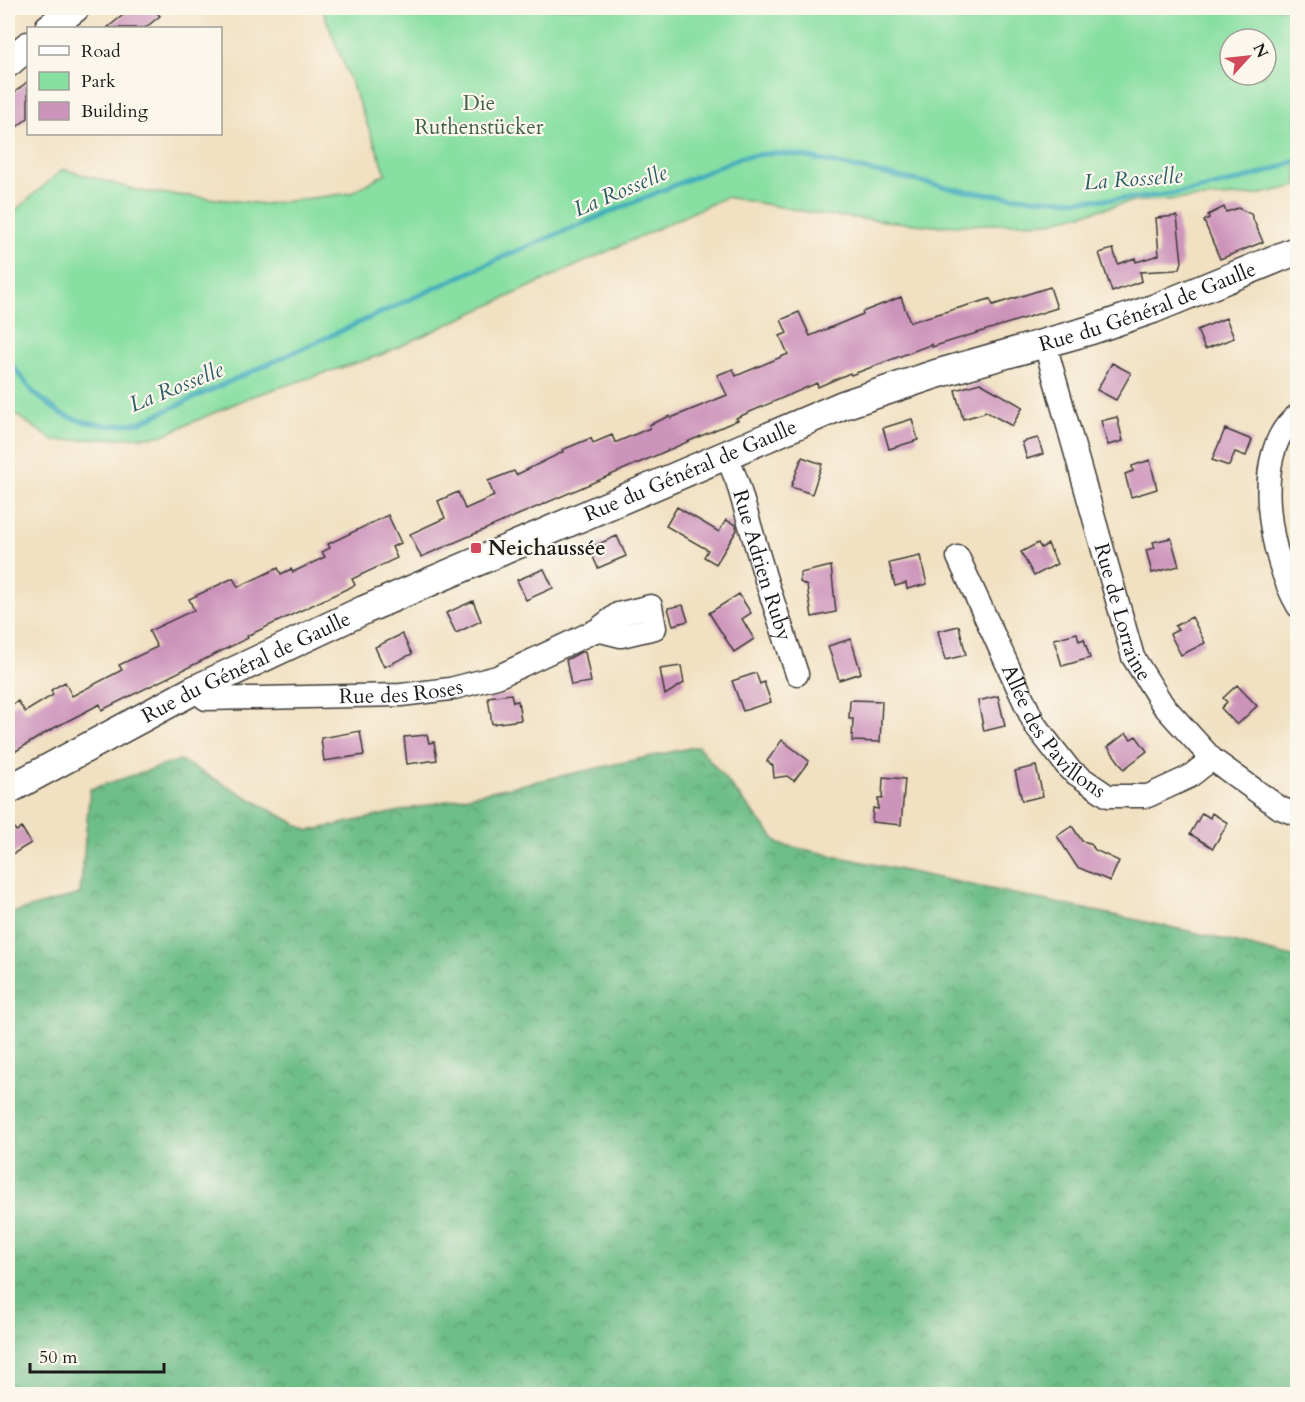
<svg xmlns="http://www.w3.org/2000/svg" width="1305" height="1402" font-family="Cardo,serif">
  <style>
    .green { fill: #88dfa2; stroke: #527e5f; stroke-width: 1.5; fill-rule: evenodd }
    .forest { fill: url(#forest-crowns); stroke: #456d52; stroke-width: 1.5 }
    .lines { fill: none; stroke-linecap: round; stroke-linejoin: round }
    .stream { stroke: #3dabbc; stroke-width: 5 }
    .building { fill: #cd94bb }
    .minor-casing { stroke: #3c3935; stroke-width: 25 }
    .major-casing { stroke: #3c3935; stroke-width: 31 }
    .minor { stroke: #fff; stroke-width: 22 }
    .major { stroke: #fff; stroke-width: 28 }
    .poi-dot { fill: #d1495b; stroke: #fbf7ec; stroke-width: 2 }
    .labels { text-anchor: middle; stroke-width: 4.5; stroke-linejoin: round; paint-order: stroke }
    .park-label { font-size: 21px; fill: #42604b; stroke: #fbf7ec }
    .street-label { font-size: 21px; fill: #1c1c1c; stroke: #fbf7ec }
    .poi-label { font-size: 21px; font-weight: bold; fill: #1c1c1c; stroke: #fbf7ec; text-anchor: start }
    .water-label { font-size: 22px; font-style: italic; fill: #2b5c64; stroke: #fbf7ec }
  </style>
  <defs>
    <pattern id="forest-crowns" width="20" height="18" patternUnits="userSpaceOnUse" patternTransform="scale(1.5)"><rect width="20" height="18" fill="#6ebe88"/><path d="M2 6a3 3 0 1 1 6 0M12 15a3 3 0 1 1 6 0" fill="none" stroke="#5a9a6e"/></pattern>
  </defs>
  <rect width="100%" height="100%" fill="#fbf7ec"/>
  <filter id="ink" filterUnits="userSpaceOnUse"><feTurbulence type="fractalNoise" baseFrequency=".0167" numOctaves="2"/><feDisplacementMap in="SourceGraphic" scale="12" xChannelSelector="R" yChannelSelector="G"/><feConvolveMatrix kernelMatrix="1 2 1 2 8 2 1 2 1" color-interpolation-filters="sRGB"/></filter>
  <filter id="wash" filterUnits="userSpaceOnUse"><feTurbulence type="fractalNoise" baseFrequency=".008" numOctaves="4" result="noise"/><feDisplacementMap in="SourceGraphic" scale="24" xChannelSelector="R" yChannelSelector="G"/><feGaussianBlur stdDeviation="1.35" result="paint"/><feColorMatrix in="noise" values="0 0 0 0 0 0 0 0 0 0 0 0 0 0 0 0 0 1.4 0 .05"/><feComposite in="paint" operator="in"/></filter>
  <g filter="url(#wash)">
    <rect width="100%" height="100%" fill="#f1e0c1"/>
    <!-- green -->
    <path class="green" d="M 322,8 L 1297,8 L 1297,186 L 1256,195 L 1130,202 L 1050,222 L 935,226 L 825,215 L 726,197 L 381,355 L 250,397 L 161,436 L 54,441 L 8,409 L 8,217 L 63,169 L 140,191 L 265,204 L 351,193 L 386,173 ZM 1230,39 L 1266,39 L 1266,75 L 1230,75 Z"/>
    <!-- forest -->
    <path class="forest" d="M 698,746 L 779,844 L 1193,932 L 1297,958 L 1297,1394 L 8,1394 L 8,914 L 80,894 L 90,789 L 180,760 L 309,831 Z"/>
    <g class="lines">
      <!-- stream -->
      <path class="stream" d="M 8,360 L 34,393 L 61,414 L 81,421 L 110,426 L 141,422 L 512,253 L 742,157 L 773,153 L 797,155 C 834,163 871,171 908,179 C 928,183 947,188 966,191 C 1077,207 1193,204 1298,160"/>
    </g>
    <g id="blocks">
      <!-- building -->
      <path class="building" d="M 132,8 L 152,8 L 160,16 L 145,28 L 107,28 Z
        M 28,81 L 28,118 L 8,134 L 8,98 Z
        M 1224,207 L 1226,212 L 1238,208 L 1251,214 L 1263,242 L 1220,259 L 1204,221 L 1209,218 L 1208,215 Z
        M 1177,216 L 1182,262 L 1180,268 L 1175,270 L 1140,272 L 1142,281 L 1112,292 L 1099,253 L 1113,249 L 1118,264 L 1135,258 L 1136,262 L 1159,255 L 1156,218 Z
        M 1050,287 L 1057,308 L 932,347 L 932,344 L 851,375 L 850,373 L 818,387 L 817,383 L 736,418 L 738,420 L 421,557 L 410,534 L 445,518 L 438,501 L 458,492 L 465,509 L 494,496 L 488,481 L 514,471 L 516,475 L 563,452 L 562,450 L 591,438 L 593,443 L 612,435 L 615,442 L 617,442 L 650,428 L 649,425 L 670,416 L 671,418 L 727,395 L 717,375 L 733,369 L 736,376 L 788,354 L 780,336 L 787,333 L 781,320 L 799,312 L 810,336 L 863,314 L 862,312 L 901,297 L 910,322 L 990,299 L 993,305 Z
        M 1226,318 L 1234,338 L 1205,349 L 1197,330 Z
        M 1112,363 L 1131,373 L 1116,400 L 1097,390 Z
        M 980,383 L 1023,407 L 1012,426 L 985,411 L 984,413 L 963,419 L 955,390 Z
        M 1117,417 L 1123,441 L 1108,445 L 1101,421 Z
        M 912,419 L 918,440 L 889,449 L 883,428 Z
        M 1225,429 L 1252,440 L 1246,456 L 1235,452 L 1229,466 L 1212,460 Z
        M 1038,438 L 1043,454 L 1027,459 L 1022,442 Z
        M 802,457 L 822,464 L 812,494 L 791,487 Z
        M 1150,460 L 1157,489 L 1131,497 L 1125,474 L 1133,471 L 1132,466 Z
        M 677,507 L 719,532 L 726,520 L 736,525 L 737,530 L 716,564 L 704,557 L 708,550 L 666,526 Z
        M 388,515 L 401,543 L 392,547 L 397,558 L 352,579 L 355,585 L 247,636 L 248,638 L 102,710 L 100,704 L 52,729 L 8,756 L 8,708 L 18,701 L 25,712 L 53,695 L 51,690 L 65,682 L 72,696 L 122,670 L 119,665 L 157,647 L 149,631 L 194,610 L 189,599 L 233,578 L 238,587 L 278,568 L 281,574 L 291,569 L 293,572 L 325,557 L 322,552 L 330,548 L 328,544 Z
        M 617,536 L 626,556 L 598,568 L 589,548 Z
        M 1171,538 L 1179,566 L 1152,573 L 1146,550 L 1155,548 L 1153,542 Z
        M 1038,543 L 1041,548 L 1048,544 L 1057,564 L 1034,576 L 1021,552 Z
        M 920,556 L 927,584 L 907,589 L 906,583 L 895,586 L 889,563 Z
        M 831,566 L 836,612 L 812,617 L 807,586 L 800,582 L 800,573 Z
        M 544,569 L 553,588 L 526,600 L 517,580 Z
        M 739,594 L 751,613 L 742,619 L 754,639 L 734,652 L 709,613 Z
        M 473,601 L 481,621 L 456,633 L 446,613 Z
        M 683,605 L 688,621 L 673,625 L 668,608 Z
        M 1192,617 L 1205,643 L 1181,655 L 1170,634 L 1178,630 L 1175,626 Z
        M 959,626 L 966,655 L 945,660 L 938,631 Z
        M 1077,633 L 1079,641 L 1084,639 L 1090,658 L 1062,666 L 1054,639 Z
        M 402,634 L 412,654 L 384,667 L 375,647 Z
        M 851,639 L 861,673 L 839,680 L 828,646 Z
        M 581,652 L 585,652 L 591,682 L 571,685 L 566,660 Z
        M 681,666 L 684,683 L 665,695 L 660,669 Z
        M 756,673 L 760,684 L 764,682 L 771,702 L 743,711 L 732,681 Z
        M 1237,685 L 1257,706 L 1237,725 L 1221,708 L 1227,702 L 1223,698 Z
        M 511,694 L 513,702 L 518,701 L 521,720 L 492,724 L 488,697 Z
        M 998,696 L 1005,726 L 984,731 L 978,701 Z
        M 850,700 L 882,701 L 880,742 L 852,741 L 853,719 L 849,719 Z
        M 360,731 L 364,755 L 324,761 L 321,738 Z
        M 1126,733 L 1131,739 L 1136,736 L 1147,751 L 1124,769 L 1108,747 Z
        M 427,735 L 429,743 L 434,742 L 437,760 L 407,764 L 404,737 Z
        M 782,740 L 809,761 L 794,781 L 787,776 L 774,778 L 773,766 L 767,761 Z
        M 1036,766 L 1043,796 L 1022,801 L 1015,771 Z
        M 883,777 L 905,779 L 901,825 L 872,822 L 873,808 L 878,809 L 878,799 L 882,799 Z
        M 1202,813 L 1210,818 L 1212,813 L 1228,823 L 1213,848 L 1190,834 Z
        M 8,816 L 16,831 L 22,828 L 31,843 L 8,857 Z
        M 1072,826 L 1082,841 L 1090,843 L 1095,850 L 1119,861 L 1110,881 L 1077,867 L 1057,836 Z"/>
    </g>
  </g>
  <g filter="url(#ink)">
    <use href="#blocks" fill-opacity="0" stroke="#3c3935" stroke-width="1.5"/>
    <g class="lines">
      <defs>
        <g id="minor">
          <path id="s1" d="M 1045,344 L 1133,657 L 1163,705 L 1212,759 L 1280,808 L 1298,815"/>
          <path d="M 1298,415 C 1248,451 1271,561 1298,606"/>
          <path id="s2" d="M 726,455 L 737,481 L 766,580 L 797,674"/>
          <path id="s3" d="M 958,557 L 1035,725 L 1070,770 L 1108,796 L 1148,796 L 1189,777 L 1212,759"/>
          <path id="s4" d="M 194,690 L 206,699 L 401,695 L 450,689 L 497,677 L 597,630 L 618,614 L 651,606 L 655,628 L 621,636 L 597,630"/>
        </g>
        <g id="major">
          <path d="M 49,28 L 75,8"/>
          <path d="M 8,63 L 28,46"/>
          <path id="s5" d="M 8,790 L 194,690 L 364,610 L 843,405 L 936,374 L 1091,330 L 1153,309 L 1298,250"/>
        </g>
      </defs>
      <!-- minor casing -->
      <use href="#minor" class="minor-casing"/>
      <!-- major casing -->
      <use href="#major" class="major-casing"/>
      <!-- minor -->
      <use href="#minor" class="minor"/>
      <!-- major -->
      <use href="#major" class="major"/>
    </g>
  </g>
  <!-- markers -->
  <rect class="poi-dot" x="470" y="542" width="12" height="12" rx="3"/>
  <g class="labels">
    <!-- park labels -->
    <g class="park-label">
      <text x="479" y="110">Die<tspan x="479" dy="24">Ruthenstücker</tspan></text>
    </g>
    <!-- street labels -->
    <g class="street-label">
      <text dy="7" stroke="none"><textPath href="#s5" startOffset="1240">Rue du Général de Gaulle</textPath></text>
      <text dy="7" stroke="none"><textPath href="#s5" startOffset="754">Rue du Général de Gaulle</textPath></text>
      <text dy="7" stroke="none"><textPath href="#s2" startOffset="116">Rue Adrien Ruby</textPath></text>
      <text dy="7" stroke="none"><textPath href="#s1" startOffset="279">Rue de Lorraine</textPath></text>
      <text dy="7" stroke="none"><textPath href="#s5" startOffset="268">Rue du Général de Gaulle</textPath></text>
      <text dy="7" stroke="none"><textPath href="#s4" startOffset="210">Rue des Roses</textPath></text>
      <text dy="7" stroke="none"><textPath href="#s3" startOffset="201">Allée des Pavillons</textPath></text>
    </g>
    <!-- poi labels -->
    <g class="poi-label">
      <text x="488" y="555">Neichaussée</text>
    </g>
    <!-- water labels -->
    <g class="water-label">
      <text transform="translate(1133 178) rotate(-4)" y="8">La Rosselle</text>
      <text transform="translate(620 190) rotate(-23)" y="8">La Rosselle</text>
      <text transform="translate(176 386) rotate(-22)" y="8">La Rosselle</text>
    </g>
  </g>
  <!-- margin -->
  <rect width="1305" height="1402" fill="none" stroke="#fbf7ec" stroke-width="30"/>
  <!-- legend -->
  <rect x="27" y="27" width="195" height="108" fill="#fbf7ec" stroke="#a29f99" stroke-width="1.5"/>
  <rect x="39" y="46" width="30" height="9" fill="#ffffff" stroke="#a29f99" stroke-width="1.5"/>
  <text x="81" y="57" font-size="18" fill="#1c1c1c">Road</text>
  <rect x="39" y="72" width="30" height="18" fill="#88dfa2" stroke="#a29f99" stroke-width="1.5"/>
  <text x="81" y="87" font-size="18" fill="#1c1c1c">Park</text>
  <rect x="39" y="102" width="30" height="18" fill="#cd94bb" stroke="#a29f99" stroke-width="1.5"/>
  <text x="81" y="117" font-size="18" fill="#1c1c1c">Building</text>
  <!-- north arrow -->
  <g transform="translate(1248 57) rotate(63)"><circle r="28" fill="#fbf7ec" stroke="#a29f99" stroke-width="1.5"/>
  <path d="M0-4.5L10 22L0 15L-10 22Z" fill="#d1495b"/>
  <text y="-9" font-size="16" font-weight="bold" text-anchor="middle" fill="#1c1c1c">N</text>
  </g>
  <!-- scale -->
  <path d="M30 1363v9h134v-9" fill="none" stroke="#1c1c1c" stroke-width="3"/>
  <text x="39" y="1363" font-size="18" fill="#1c1c1c" stroke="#fbf7ec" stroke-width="4.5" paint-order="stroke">50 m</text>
</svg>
